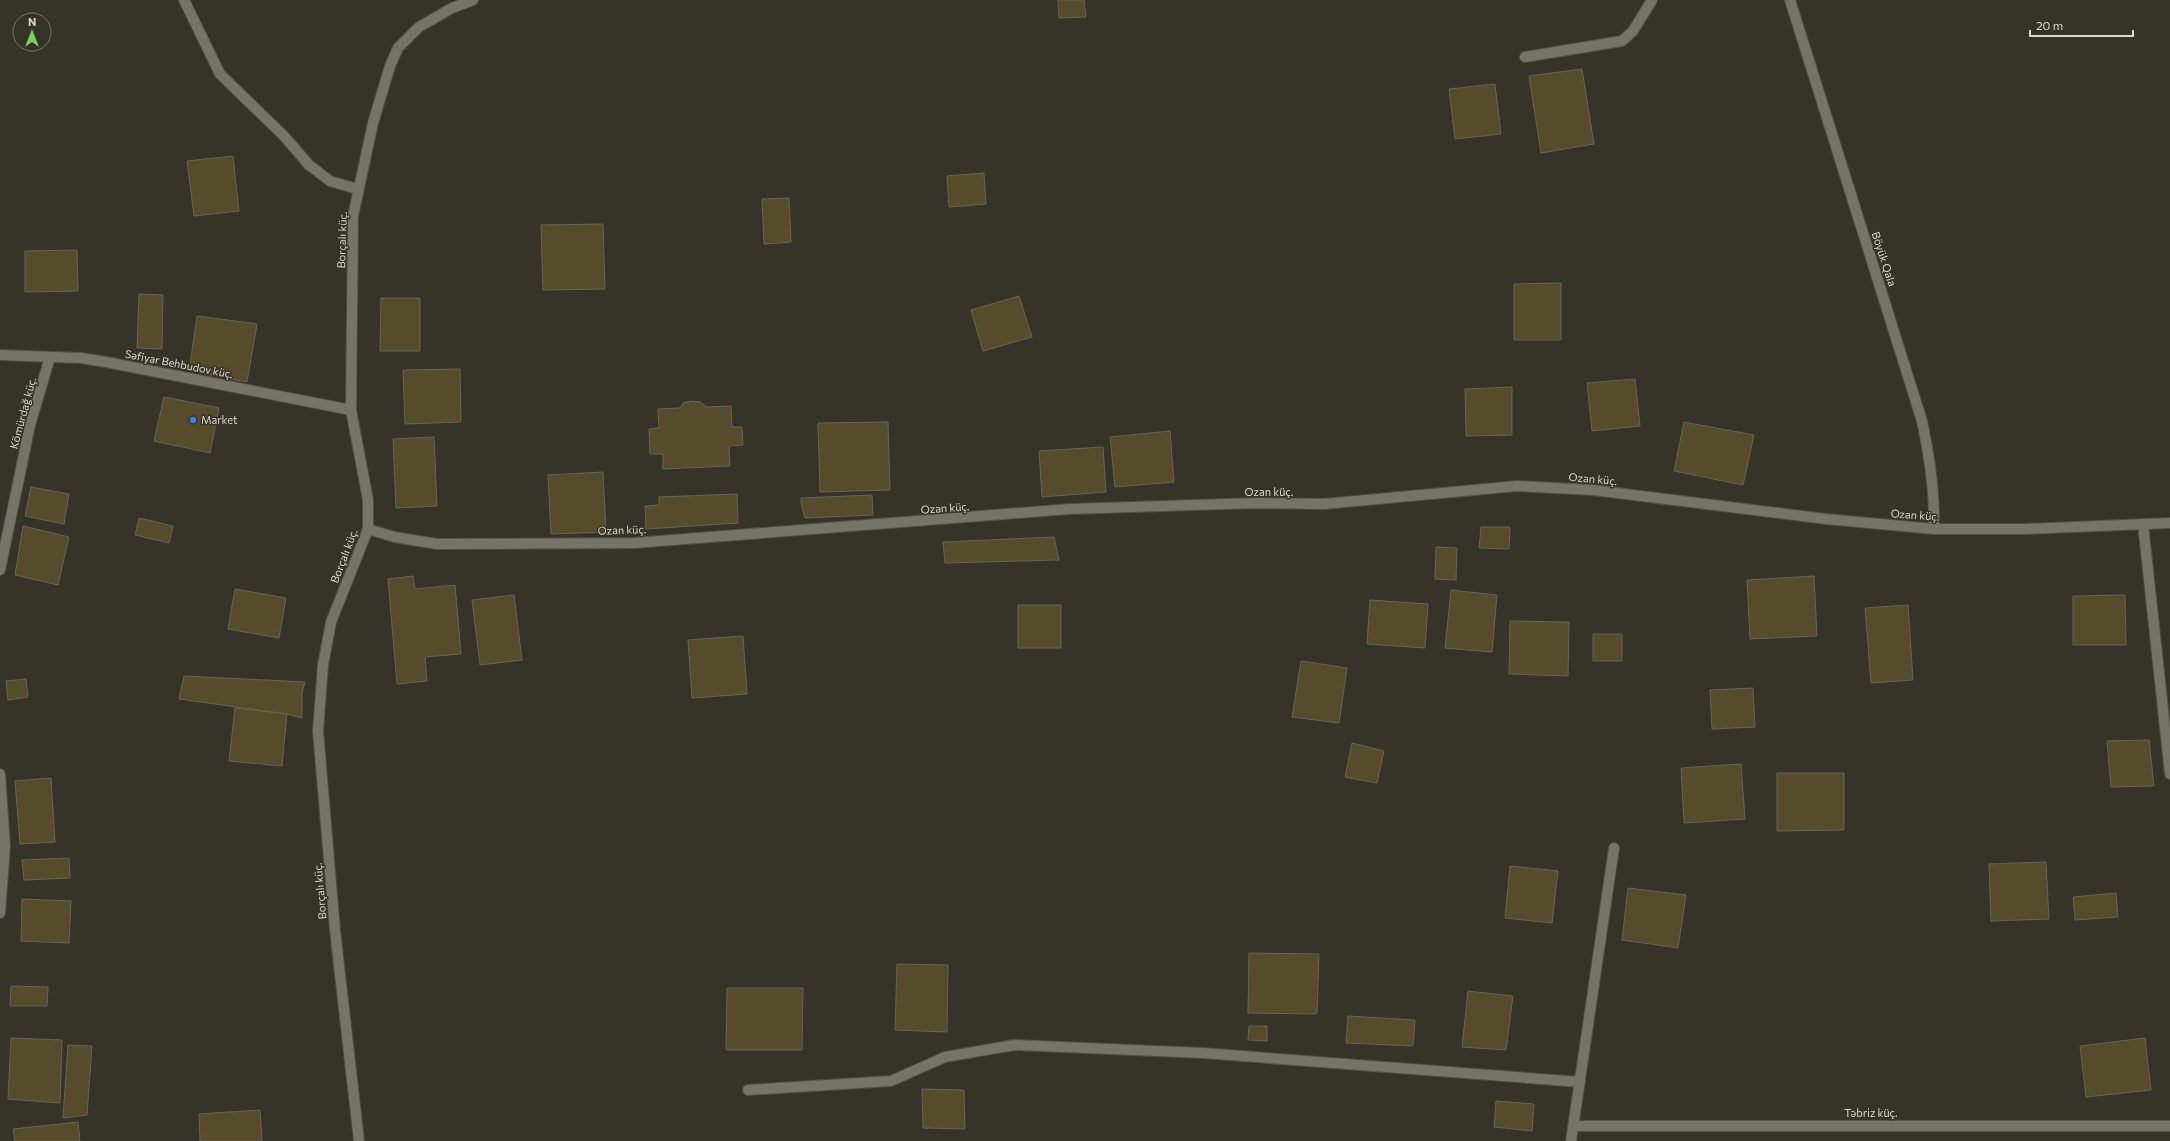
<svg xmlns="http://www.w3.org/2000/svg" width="2170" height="1141" font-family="Commissioner,sans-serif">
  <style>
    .building { fill: #564c2b; stroke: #676459 }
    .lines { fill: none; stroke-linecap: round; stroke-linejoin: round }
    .minor-casing { stroke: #524f47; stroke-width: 12 }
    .minor { stroke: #767368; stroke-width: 10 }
    .shop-dot { fill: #3f7fe0; stroke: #363329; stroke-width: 1.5 }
    .labels { text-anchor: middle; stroke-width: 3; stroke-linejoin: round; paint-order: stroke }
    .street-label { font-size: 11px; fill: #dad8d2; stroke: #363329 }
    .poi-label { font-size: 11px; fill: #dad8d2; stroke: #363329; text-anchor: start }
  </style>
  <rect width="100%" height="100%" fill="#363329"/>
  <!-- building -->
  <path class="building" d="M 1058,0 L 1084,0 L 1086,17 L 1059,18 Z
    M 1582,69 L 1594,144 L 1541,153 L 1529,76 Z
    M 1495,84 L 1501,134 L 1455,139 L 1449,89 Z
    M 233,156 L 239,211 L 194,216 L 187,161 Z
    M 984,173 L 986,204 L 949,207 L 947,176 Z
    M 789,198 L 791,242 L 764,244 L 762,199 Z
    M 603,224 L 605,289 L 543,290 L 541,225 Z
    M 77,250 L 78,291 L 25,292 L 25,251 Z
    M 1561,283 L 1561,340 L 1514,340 L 1514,284 Z
    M 139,294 L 163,295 L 162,349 L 137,348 Z
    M 1019,296 L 1032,337 L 983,351 L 971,310 Z
    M 381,298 L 420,298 L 420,351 L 380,351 Z
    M 197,316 L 257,324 L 247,382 L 191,371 L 190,365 Z
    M 460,369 L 461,422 L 405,424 L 403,370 Z
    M 1635,379 L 1640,426 L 1592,431 L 1587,383 Z
    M 1512,387 L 1512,435 L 1466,436 L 1465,389 Z
    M 164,397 L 219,408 L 210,453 L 154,441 Z
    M 692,401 L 701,402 L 706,407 L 731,406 L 732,427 L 742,427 L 743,445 L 729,446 L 730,466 L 663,469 L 663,454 L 650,454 L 649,429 L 659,428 L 658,409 L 680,408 L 683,403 Z
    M 888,422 L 890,490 L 820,492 L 818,423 Z
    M 1684,422 L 1754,435 L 1743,485 L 1674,471 Z
    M 1170,431 L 1174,482 L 1115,487 L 1110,437 Z
    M 434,437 L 437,506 L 396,508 L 393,439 Z
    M 1103,447 L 1106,492 L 1042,497 L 1039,451 Z
    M 603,472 L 606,532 L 551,534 L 548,475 Z
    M 31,487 L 69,494 L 64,524 L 25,516 Z
    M 737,494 L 738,523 L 646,529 L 645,506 L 659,505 L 659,497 Z
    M 872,495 L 873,515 L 805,518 L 801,503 L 801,498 Z
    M 139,518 L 173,526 L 169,543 L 135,535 Z
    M 23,526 L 69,537 L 58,585 L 15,575 Z
    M 1481,527 L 1510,527 L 1509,549 L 1479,548 Z
    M 1054,537 L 1059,560 L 945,563 L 943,542 Z
    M 1436,547 L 1457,548 L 1456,580 L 1435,579 Z
    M 413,576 L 415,589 L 455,585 L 461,654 L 425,657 L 427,681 L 397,684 L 388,579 Z
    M 1814,576 L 1817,636 L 1750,639 L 1747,580 Z
    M 235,589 L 286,598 L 279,638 L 228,629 Z
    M 1451,590 L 1497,595 L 1492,652 L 1445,648 Z
    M 514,595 L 522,660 L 480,665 L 472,600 Z
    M 2125,595 L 2126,645 L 2073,645 L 2073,596 Z
    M 1370,600 L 1428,604 L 1425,648 L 1367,644 Z
    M 1018,605 L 1061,605 L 1061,648 L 1018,648 Z
    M 1908,605 L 1913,680 L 1871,683 L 1865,608 Z
    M 1510,621 L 1569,622 L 1568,676 L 1509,674 Z
    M 1593,634 L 1622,634 L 1622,661 L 1593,661 Z
    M 743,636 L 747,694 L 692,698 L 688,640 Z
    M 1301,661 L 1347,668 L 1339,723 L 1292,717 Z
    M 184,676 L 305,682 L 302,693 L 302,718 L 287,714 L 179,699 Z
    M 26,679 L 28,697 L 8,700 L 6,681 Z
    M 1753,688 L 1755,727 L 1712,729 L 1710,690 Z
    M 235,708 L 287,714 L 282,766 L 229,761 Z
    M 2149,740 L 2154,786 L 2111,787 L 2107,741 Z
    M 1352,743 L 1384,751 L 1377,783 L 1345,777 Z
    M 1741,764 L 1745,819 L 1684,823 L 1681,768 Z
    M 1777,773 L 1844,773 L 1844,830 L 1777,831 Z
    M 51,778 L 55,842 L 20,844 L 15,781 Z
    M 69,858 L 70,878 L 24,880 L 22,860 Z
    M 2046,862 L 2049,919 L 1991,921 L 1989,864 Z
    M 1510,866 L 1558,871 L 1552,923 L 1505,918 Z
    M 1628,888 L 1686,895 L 1678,948 L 1622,940 Z
    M 2116,893 L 2118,917 L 2075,920 L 2073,897 Z
    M 22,899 L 71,901 L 69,943 L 21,941 Z
    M 1249,953 L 1319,954 L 1317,1014 L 1248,1013 Z
    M 897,964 L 948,965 L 947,1032 L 895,1030 Z
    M 11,986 L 48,987 L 47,1006 L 10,1006 Z
    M 727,988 L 803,988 L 802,1050 L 726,1050 Z
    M 1468,991 L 1513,996 L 1506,1050 L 1462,1047 Z
    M 1348,1016 L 1415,1020 L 1413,1046 L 1346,1043 Z
    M 1249,1026 L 1267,1026 L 1267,1041 L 1248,1040 Z
    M 11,1038 L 62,1040 L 60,1103 L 8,1099 Z
    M 2145,1038 L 2151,1090 L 2086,1097 L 2080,1046 Z
    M 68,1045 L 92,1046 L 87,1115 L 63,1118 Z
    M 922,1089 L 964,1090 L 965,1129 L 923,1128 Z
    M 1496,1101 L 1534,1104 L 1532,1131 L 1494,1127 Z
    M 260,1110 L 262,1141 L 200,1141 L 199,1114 Z
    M 78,1122 L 80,1141 L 15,1141 L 13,1129 Z"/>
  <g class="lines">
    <defs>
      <path id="minor" d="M 184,0 L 220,74 L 284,136 L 309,165 L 330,181 L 357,189
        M 1790,0 L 1922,421 C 1930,458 1935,492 1934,529
        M 1525,57 L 1622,41 L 1633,31 L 1652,0
        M 0,355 L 81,358 L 106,362 L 351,410
        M 2143,524 L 2170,774
        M 368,529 L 394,537 L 437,544 L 634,543 L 1070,509 L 1257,503 L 1324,504 L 1517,486 L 1593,490 L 1826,519 L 1934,529 L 2025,529 L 2170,523
        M 0,570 L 30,425 L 50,357
        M 0,774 L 5,846 L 0,913
        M 748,1090 L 891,1081 L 945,1057 L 1014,1045 L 1203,1053 L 1580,1082
        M 1573,1126 L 2170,1126
        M 359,1141 L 335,930 L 318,731 L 323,665 L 331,622 L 368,529 L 368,500 L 351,410 L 353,216 L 373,123 L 390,66 L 398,48 L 419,27 L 452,8 L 473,0
        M 1571,1141 L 1614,848"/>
    </defs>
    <!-- minor casing -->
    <use href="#minor" class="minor-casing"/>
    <!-- minor -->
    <use href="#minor" class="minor"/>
  </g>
  <!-- markers -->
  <circle class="shop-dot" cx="193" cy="420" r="4"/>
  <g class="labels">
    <!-- street labels -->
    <g class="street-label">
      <text transform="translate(342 240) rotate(-88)" y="4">Borçalı küç.</text>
      <text transform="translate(1884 259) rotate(72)" y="4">Böyük Qala</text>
      <text transform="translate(179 364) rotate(11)" y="4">Səfiyar Behbudov küç.</text>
      <text transform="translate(23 413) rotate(-75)" y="4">Kömürdağ küç.</text>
      <text transform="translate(1593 479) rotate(5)" y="4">Ozan küç.</text>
      <text x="1269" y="496">Ozan küç.</text>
      <text transform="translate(945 508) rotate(-4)" y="4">Ozan küç.</text>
      <text transform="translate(1915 515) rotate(4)" y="4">Ozan küç.</text>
      <text transform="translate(622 530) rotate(-2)" y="4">Ozan küç.</text>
      <text transform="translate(344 556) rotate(-69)" y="4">Borçalı küç.</text>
      <text transform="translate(320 891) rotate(-95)" y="4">Borçalı küç.</text>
      <text x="1871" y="1117">Təbriz küç.</text>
    </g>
    <!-- poi labels -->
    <g class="poi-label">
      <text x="201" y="424">Market</text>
    </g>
  </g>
  <!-- north arrow -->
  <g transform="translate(32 32)"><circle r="19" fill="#363329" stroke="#78756d"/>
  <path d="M0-3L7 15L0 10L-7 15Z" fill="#75d25b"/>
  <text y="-6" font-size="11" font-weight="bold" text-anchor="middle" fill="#dad8d2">N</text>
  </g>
  <!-- scale -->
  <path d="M2030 30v6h103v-6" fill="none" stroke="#dad8d2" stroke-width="2"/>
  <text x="2036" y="30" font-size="12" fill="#dad8d2" stroke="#363329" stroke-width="3" paint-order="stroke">20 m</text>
</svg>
